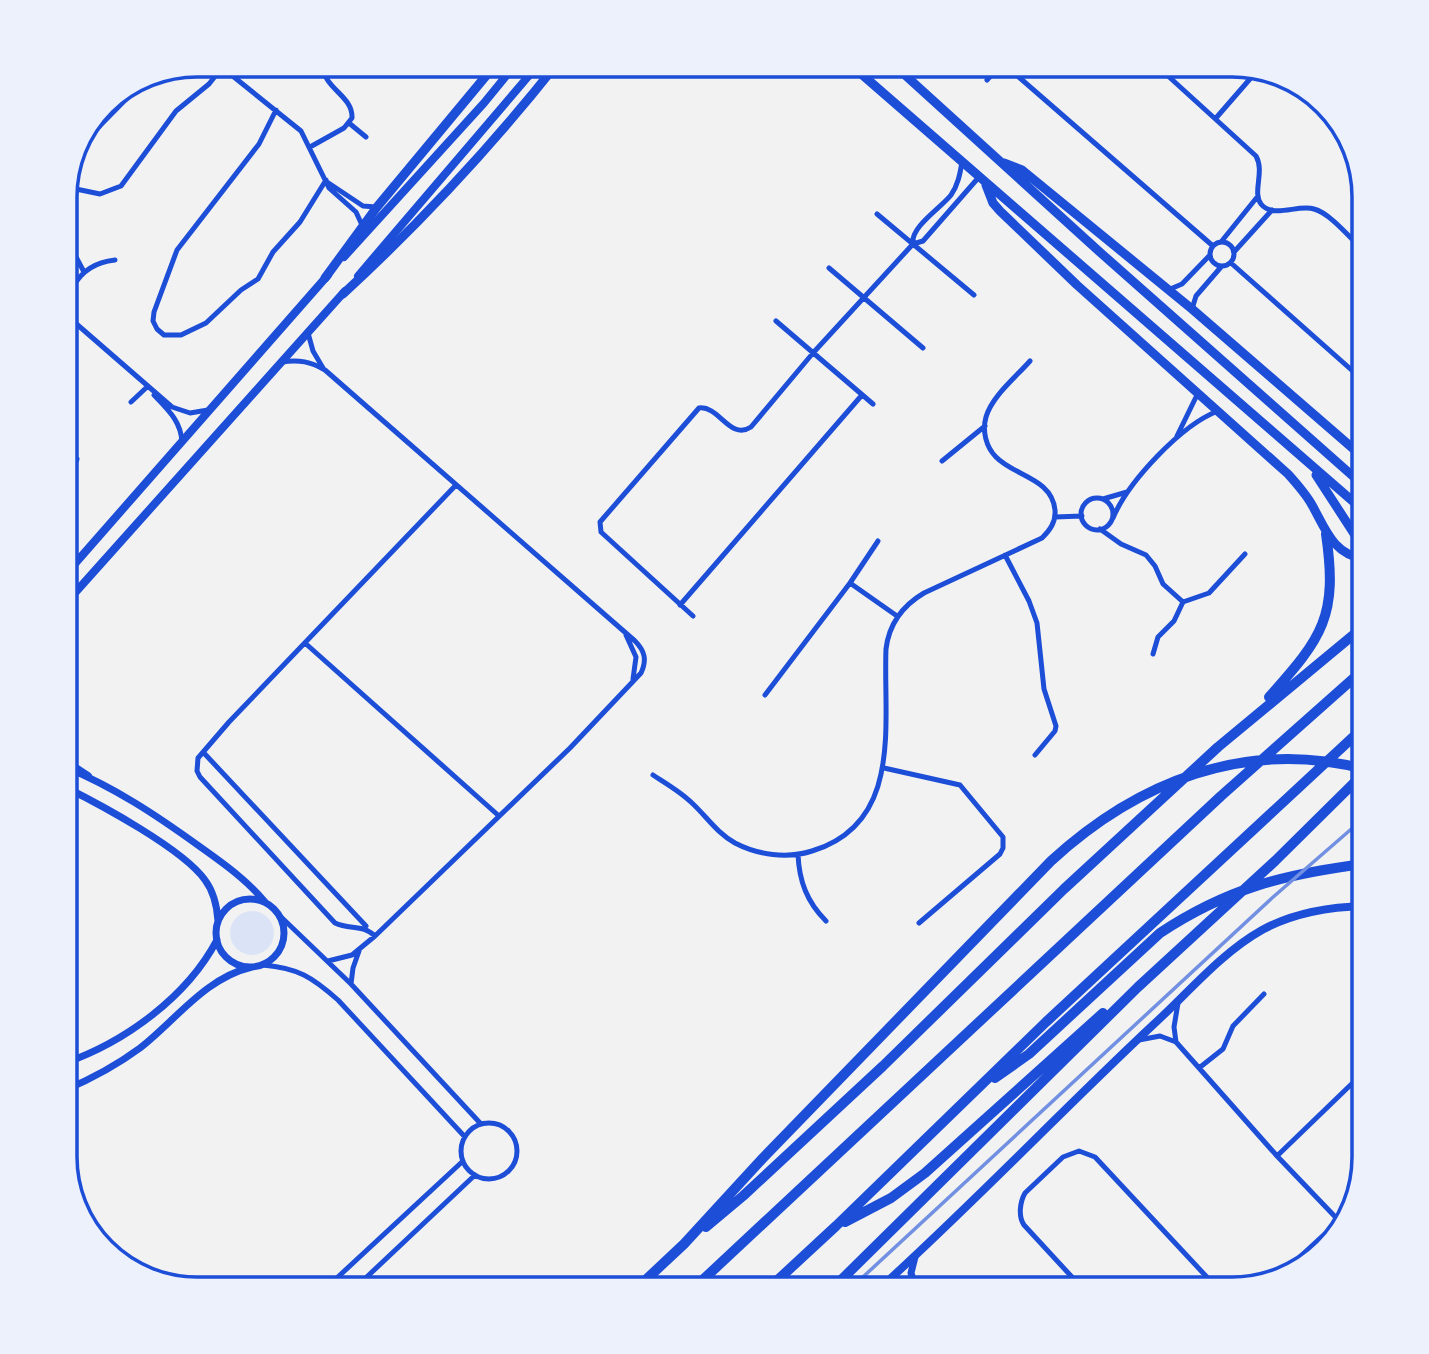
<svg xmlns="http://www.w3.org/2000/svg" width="1429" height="1354" font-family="Lato,sans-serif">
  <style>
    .green { fill: #dbe4f7 }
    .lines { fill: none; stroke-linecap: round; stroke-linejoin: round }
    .minor { stroke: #1d4ed8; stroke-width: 5 }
    .tertiary { stroke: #1d4ed8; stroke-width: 7 }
    .secondary { stroke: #1d4ed8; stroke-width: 8 }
    .primary { stroke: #1d4ed8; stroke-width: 9 }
    .motorway { stroke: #1d4ed8; stroke-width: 10 }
    .rail { stroke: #7290e2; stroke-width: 3.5 }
    .rim { fill: none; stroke: #1d4ed8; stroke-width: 3.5 }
  </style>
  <rect width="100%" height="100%" fill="#f2f2f2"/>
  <!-- green -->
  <path class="green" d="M230 933a22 22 0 1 1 44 0a22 22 0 1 1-44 0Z"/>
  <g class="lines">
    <!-- minor -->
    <path class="minor" d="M 219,65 L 301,131 L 329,188 L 356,212 L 362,225
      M 1005,65 L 1213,246
      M 1156,65 L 1256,156 C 1265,172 1252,192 1261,204 C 1273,219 1298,204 1314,209 C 1330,213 1351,239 1364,251
      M 987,80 L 1000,65
      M 276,110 L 259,144 L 177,250 L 154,312 L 153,321 L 157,329 L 164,335 L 181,335 L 206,323 L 241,290 L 258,279 L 273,252 L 300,222 L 326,180
      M 100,111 L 107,118
      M 1216,118 L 1256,72
      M 349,123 L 366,137
      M 310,147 L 344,128 L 352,118 C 353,95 323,89 323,65
      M 75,151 L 138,87
      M 327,182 L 363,206 L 376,207
      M 76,189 L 100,194 L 121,186 L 176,111 L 209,84 L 224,65
      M 65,207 C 77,195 79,181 71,167
      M 877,214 L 974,295
      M 65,236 L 84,272
      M1210 254a12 12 0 1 1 24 0a12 12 0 1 1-24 0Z
      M 1221,242 L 1258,196
      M 1355,243 L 1364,233
      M 913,244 C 910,227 941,208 951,195 C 958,185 960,174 962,162
      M 1234,252 L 1272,210
      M 1231,263 L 1364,381
      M 829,268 L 923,348
      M 73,287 C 82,270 96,262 115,260
      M 1168,290 L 1182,284 L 1210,255
      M 1192,309 L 1196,296 L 1221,267
      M 65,314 L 172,407 L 190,413 L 208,410
      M 776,321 L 873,404
      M 65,333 L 75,323
      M 308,333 L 313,351 L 323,368
      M 282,362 C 299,359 311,362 325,370 L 635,641 C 645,651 647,660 641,673 L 570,748 L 375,936 L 352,955 L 328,961
      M 154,395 C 168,410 181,421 182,442
      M 131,402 L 147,387
      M 1177,436 L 1198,393
      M 942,461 L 985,426
      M 65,479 L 72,472 L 77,459
      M1081 514a16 16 0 1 1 32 0a16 16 0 1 1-32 0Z
      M 1103,499 L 1127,492
      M 1055,517 L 1082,516
      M 1113,518 C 1128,482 1181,425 1218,411
      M 1100,529 L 1121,544 L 1146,555 L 1155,566 L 1163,584 L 1183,602
      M 1005,555 L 1029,601 L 1037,623 L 1044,689 L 1056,726 L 1055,731 L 1035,755
      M 850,583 L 897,616
      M 680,605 L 862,395
      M 693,616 L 601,532 L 600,522 L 699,408 C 719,405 730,441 751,427 L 813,353 L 913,244 L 923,241 L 979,177
      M 626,635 L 636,657 L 633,679
      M 305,643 L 499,816
      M 1153,654 L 1158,637 L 1174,621 L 1183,602 L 1209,593 L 1245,554
      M 765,695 L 850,583 L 878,541
      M 203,752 L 366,926
      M 884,768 L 960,785 L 1003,837 L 1003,848 L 1000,854 L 919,923
      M 653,775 C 667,784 681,792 692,803 C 707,817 717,833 735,843 C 758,855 787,859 812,851 C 904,823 883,723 886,649 C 889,624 902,606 924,593 L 1042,538 C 1050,530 1056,522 1055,510 C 1052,478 1014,476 996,457 C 986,447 982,431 986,417 C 992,396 1016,377 1030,361
      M 798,854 C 799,881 807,902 826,921
      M 279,915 L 351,984 L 481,1124
      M 375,936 C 363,924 350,930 335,923 L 200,777 L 197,771 L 198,758 L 229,722 L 456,485
      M 263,965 C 298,968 312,977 338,1000 L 465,1137
      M 351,984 L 353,968 L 359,951
      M 1178,1003 L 1174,1027 L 1176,1042 L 1277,1156 L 1343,1225
      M 1139,1040 L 1160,1036 L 1176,1042
      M 1199,1068 L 1223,1049 L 1233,1026 L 1264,994
      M461 1151a28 28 0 1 1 56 0a28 28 0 1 1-56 0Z
      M 1277,1156 L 1364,1072
      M 1290,1266 L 1354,1207
      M 325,1289 L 463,1161
      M 354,1289 L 475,1175
      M 1083,1289 L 1024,1225 C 1018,1216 1020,1202 1025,1193 L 1063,1157 L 1079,1151 L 1095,1157 L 1218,1289"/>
    <!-- tertiary -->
    <path class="tertiary" d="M 65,767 C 114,787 156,815 199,846 C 223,863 247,880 265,902
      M 65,787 C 101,805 183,849 205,880 C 214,892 217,906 218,921
      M216 933a34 34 0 1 1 68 0a34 34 0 1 1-68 0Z
      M 65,1063 C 125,1042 187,997 217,940
      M 65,1090 C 91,1079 117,1065 140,1048 C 176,1020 205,978 252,967
      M 915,1257 L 911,1273 L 916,1289"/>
    <!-- secondary -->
    <path class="secondary" d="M 344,257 L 484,103 L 515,65
      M 358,276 L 538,65
      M 65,575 L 328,275
      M 65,604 L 345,291
      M 65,761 L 88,776
      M 879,1289 C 973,1204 1061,1111 1154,1024 C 1188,993 1221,953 1262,930 C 1293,913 1329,907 1364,906"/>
    <!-- primary -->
    <path class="primary" d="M 851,65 L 1364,511
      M 894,65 L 1102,254 L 1364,486
      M 1004,163 L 1022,170 L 1192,309 L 1364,458
      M 986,185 L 993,203 L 1000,211 L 1077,285 L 1288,474 C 1297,484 1306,494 1312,505 C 1326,530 1333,554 1364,559
      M 325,278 L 377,207 L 495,65
      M 343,294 C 420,223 491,147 556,65
      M 1316,475 L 1364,549"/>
    <!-- motorway -->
    <path class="motorway" d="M 1269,697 C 1323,637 1338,616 1326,534
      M 995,1078 L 1029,1054 L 1160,933 C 1228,888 1285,874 1364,864
      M 845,1222 L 891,1198 L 925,1173 L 1103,1013
      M 706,1227 L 743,1196 L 883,1066 L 1064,889 L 1218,747 L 1364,626
      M 636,1289 L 684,1244 L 763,1158 L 1051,861 C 1137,782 1246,738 1364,769
      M 693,1289 L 1221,796 L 1364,669
      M 768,1289 L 836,1226 L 1046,1022 L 1364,727
      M 832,1289 L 1138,987 L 1275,861 L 1364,773"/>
    <!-- rail -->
    <path class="rail" d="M 850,1289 L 1272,898 L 1364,818"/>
  </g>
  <!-- crop -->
  <path d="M0 0H1429V1354H0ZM197 77H1232A120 120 0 0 1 1352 197V1157A120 120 0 0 1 1232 1277H197A120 120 0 0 1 77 1157V197A120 120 0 0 1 197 77Z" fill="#edf1fc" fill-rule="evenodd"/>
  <path class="rim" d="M197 77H1232A120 120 0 0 1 1352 197V1157A120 120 0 0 1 1232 1277H197A120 120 0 0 1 77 1157V197A120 120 0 0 1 197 77Z"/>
</svg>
